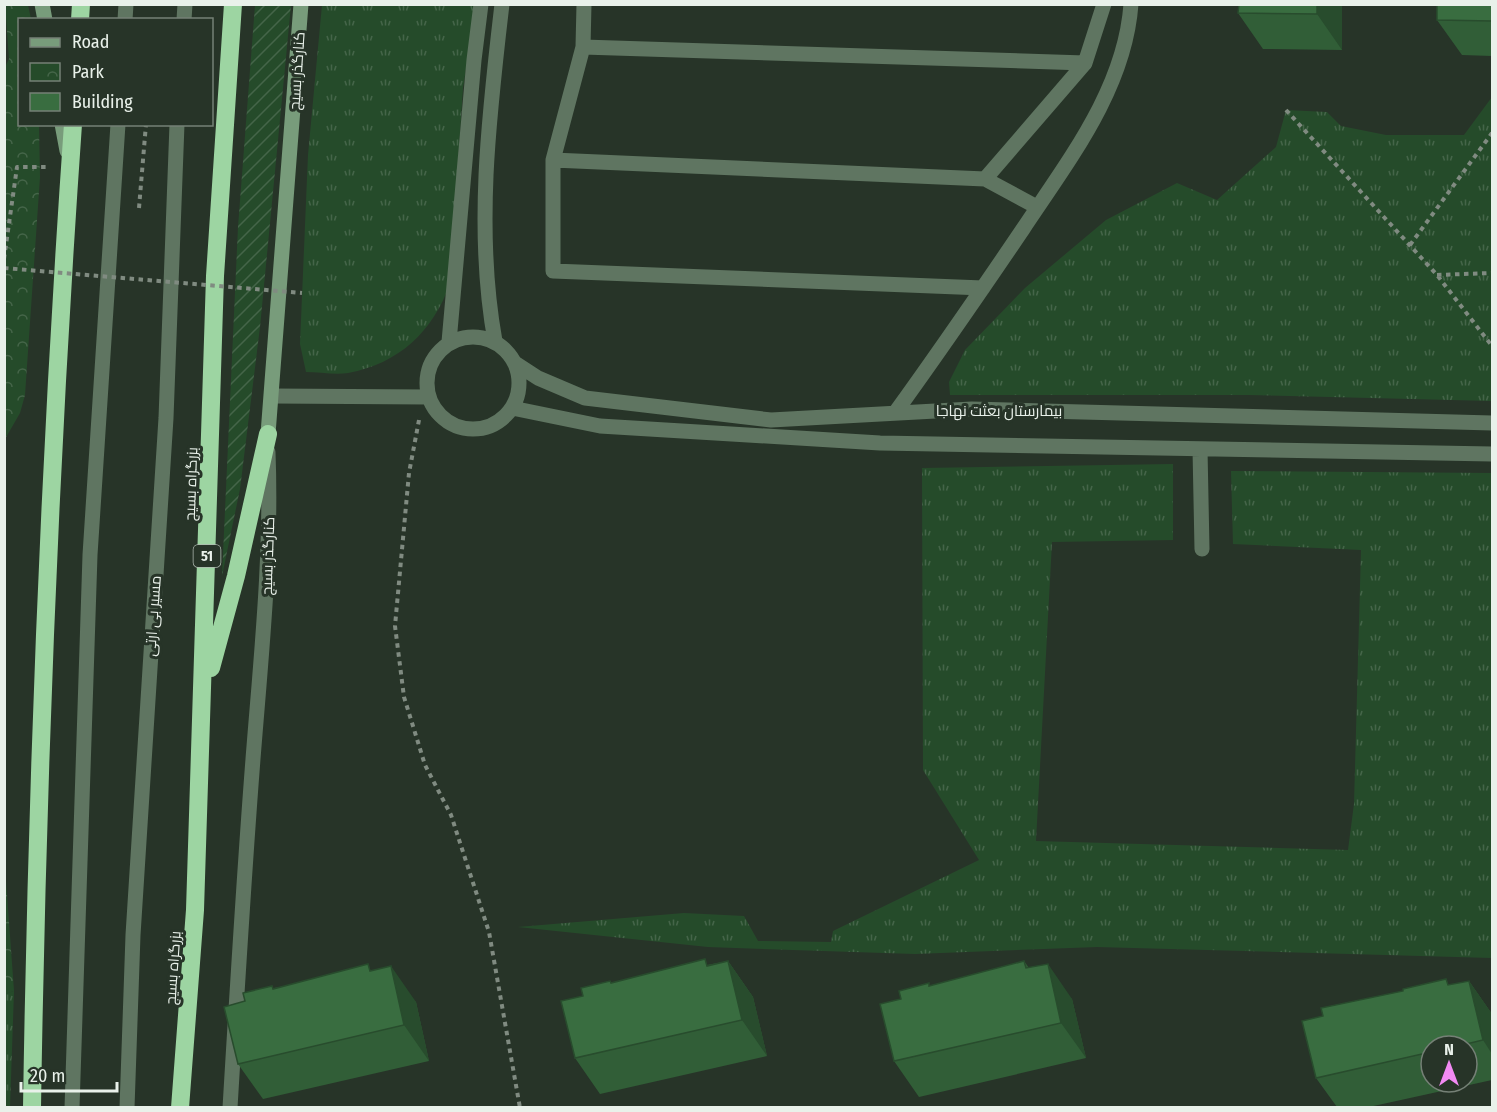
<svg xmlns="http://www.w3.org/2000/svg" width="1497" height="1112" font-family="'Fira Sans Condensed',Cairo,sans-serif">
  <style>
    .grass { fill: url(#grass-tufts) }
    .park { fill: url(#park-crowns) }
    .garden { fill: url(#garden-furrows) }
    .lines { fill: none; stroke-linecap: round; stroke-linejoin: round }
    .path { stroke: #808b81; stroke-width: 4; stroke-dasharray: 4.5 4.5; stroke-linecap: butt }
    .lane { stroke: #5f7561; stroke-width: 15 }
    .street { stroke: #5f7561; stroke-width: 15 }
    .secondary { stroke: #789c7b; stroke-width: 15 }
    .highway { stroke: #9dd5a2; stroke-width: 18 }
    .path-bridge { stroke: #808b81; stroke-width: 4; stroke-dasharray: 4.5 4.5; stroke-linecap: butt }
    .wall { fill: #315e37; fill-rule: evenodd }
    .shaded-wall { fill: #284c2d }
    .building { fill: #396d40; stroke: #284c2d; stroke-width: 1.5 }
    .labels { text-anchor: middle; stroke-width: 6; stroke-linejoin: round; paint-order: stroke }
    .shield { fill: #273428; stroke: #afb8b0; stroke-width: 1.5 }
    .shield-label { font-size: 14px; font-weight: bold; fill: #e9f1ea }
    .street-label { font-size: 15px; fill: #e9f1ea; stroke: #273428 }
  </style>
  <defs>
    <pattern id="grass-tufts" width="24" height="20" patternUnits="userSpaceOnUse" patternTransform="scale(1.5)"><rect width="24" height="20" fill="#254b2a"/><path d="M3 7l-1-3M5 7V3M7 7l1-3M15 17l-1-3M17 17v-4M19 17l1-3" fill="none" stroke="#456549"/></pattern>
    <pattern id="park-crowns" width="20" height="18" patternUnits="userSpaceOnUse" patternTransform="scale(1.5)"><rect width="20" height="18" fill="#254b2a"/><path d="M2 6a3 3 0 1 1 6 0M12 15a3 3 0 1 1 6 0" fill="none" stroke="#456549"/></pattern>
    <pattern id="garden-furrows" width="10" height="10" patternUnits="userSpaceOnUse" patternTransform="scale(1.5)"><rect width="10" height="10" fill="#254b2a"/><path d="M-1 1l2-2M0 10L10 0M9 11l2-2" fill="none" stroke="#456549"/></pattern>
  </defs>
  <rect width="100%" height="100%" fill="#273428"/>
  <!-- grass -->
  <path class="grass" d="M 322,5 L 476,5 L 463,88 L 450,284 C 432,332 400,363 348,373 C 335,375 319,372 306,372 L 300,344 L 308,155 Z
    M 1492,97 L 1492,401 L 1249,395 L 950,395 L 949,382 L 965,350 L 1025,288 L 1106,220 L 1177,183 L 1217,200 L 1276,147 L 1286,110 L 1327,112 L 1341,126 L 1386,135 L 1464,135 Z
    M 1173,464 L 1173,540 L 1052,542 L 1036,841 L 1348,850 L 1354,804 L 1361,550 L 1233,544 L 1231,471 L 1492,473 L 1492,958 L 1097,947 L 915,954 L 793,950 L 708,947 L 518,927 L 684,913 L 744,916 L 758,941 L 831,942 L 833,931 L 979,860 L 923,770 L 922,468 Z
    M 14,991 L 10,1107 L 5,1107 L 4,994 Z"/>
  <!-- park -->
  <path class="park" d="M 5,4 L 28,5 L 31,19 L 20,20 L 20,124 L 39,125 L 40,177 L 25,395 L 20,413 L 5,439 L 4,69 L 9,59 Z
    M 4,853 L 14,991 L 5,994 L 4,994 Z"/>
  <!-- garden -->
  <path class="garden" d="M 255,5 L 291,5 L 260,327 L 240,489 L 222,576 L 238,227 Z"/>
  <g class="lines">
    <!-- path -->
    <path class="path" d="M 1286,110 L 1437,275 L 1492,346
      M 139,208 L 146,124
      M 1410,245 L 1492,133
      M 4,259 L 17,167 L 47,167
      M 1437,275 L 1492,273
      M 419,420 L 409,473 L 395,626 L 404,697 L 425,765 L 451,815 L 489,932 L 520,1108"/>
    <!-- lane -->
    <path class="lane" d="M 125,20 L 126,4
      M 184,20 L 185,4
      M 583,47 L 584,4
      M 553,160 L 985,179 L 1037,207
      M 985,179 L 1085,63
      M 983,288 L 553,271 L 553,160 L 583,47 L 1085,63 L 1104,4
      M427 383a46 46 0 1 1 92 0a46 46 0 1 1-92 0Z
      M 495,341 C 475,231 489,115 502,4
      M 449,342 L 474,60 L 481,4
      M 515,363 L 538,378 L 585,398 L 771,420 L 972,409 L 1492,423
      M 272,396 L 428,397
      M 512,408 L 600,426 L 880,443 L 1492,454
      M 895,413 C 939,352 981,291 1023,229 C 1068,161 1125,89 1131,4
      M 1200,449 L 1202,549
      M 72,1108 L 90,555 L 118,124
      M 127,1108 L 133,935 L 166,418 L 177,124"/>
    <!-- street -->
    <path class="street" d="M 230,1108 C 237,991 244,875 253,759 C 261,657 272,555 268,452"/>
    <!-- secondary -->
    <path class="secondary" d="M 42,4 L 45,20
      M 62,124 L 67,151
      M 268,434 L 301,4"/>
    <!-- highway -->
    <path class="highway" d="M 80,20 L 81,4
      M 211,668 L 236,576 L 268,434
      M 32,1108 C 37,779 50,452 73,124
      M 180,1108 L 195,910 L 215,276 L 233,4"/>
    <!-- path-bridge -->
    <path class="path-bridge" d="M 4,268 L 302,293"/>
  </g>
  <!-- wall -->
  <path class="wall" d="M 1239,4 L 1492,4 L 1492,56 L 1462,55 L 1437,20 L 1437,6 L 1342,5 L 1342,50 L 1263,49 L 1238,13 Z
    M 728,961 L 753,997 L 767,1056 L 600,1094 L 575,1058 L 583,996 L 612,983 Z
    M 1024,961 L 1029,968 L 1072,999 L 1086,1058 L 919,1097 L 894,1061 L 901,999 L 930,986 Z
    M 372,970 L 416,1002 L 429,1061 L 263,1099 L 238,1064 L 245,1001 L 274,988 Z
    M 1469,981 L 1492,1014 L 1492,1080 L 1369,1107 L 1337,1107 L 1316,1078 L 1323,1016 ZM 1431,1046 L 1467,1046 L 1467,1082 L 1431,1082 Z"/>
  <!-- shaded-wall -->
  <path class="shaded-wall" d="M 1317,4 L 1342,5 L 1342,50 L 1317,14 Z
    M 728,961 L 753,997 L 767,1056 L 742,1020 Z
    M 1048,964 L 1072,999 L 1086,1058 L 1061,1023 Z
    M 391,966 L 416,1002 L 429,1061 L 404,1025 Z
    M 1469,981 L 1492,1014 L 1492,1054 L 1483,1040 Z"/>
  <!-- building -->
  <path class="building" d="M 1239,4 L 1317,4 L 1317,14 L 1238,13 Z
    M 1437,4 L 1492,4 L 1492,21 L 1437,20 Z
    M 705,959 L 707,966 L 728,961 L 742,1020 L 575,1058 L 561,1001 L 583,996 L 581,988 L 610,981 L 611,983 Z
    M 1024,961 L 1026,968 L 1048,964 L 1061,1023 L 894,1061 L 880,1004 L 901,999 L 899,991 L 929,983 L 929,986 Z
    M 368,964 L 370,971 L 391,966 L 404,1025 L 238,1064 L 224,1007 L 245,1001 L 243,993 L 272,986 L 273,989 Z
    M 1446,979 L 1448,985 L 1469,981 L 1483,1040 L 1458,1046 L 1431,1046 L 1431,1052 L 1316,1078 L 1302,1021 L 1323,1016 L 1321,1008 L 1403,991 L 1403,989 Z"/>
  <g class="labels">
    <!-- shield labels -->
    <rect class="shield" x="193.5" y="545" width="27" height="22" rx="4.5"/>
    <g class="shield-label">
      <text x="207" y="561">51</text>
    </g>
    <!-- street labels -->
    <g class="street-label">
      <text transform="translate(297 71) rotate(-86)" y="5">کنارگذر بسیج</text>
      <text x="999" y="416">بیمارستان بعثت نهاجا</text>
      <text transform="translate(191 484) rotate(-88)" y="5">بزرگراه بسیج</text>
      <text transform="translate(268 556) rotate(-88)" y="5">کنارگذر بسیج</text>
      <text transform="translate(153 616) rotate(-86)" y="5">مسیر بی ارتی</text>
      <text transform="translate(173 968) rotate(-86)" y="5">بزرگراه بسیج</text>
    </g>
  </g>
  <!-- border -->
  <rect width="1497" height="1112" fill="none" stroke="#e9f1ea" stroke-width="12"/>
  <!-- legend -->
  <rect x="18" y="18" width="195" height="108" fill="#273428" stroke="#758076" stroke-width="1.5"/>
  <rect x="30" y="38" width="30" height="9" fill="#789c7b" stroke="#758076" stroke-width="1.5"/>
  <text x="72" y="48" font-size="18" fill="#e9f1ea">Road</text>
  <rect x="30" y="63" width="30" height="18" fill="url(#park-crowns)" stroke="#758076" stroke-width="1.5"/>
  <text x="72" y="78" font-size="18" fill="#e9f1ea">Park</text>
  <rect x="30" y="93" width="30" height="18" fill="#396d40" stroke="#758076" stroke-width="1.5"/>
  <text x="72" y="108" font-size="18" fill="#e9f1ea">Building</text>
  <!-- north arrow -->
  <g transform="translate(1449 1064)"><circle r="28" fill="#273428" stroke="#758076" stroke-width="1.5"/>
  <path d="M0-4.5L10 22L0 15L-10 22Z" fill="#f28af3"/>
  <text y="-9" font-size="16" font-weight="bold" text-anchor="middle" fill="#e9f1ea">N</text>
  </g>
  <!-- scale -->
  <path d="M21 1082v9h96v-9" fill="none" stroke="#e9f1ea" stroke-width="3"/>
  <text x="30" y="1082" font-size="18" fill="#e9f1ea" stroke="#273428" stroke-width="4.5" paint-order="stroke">20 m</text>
</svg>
